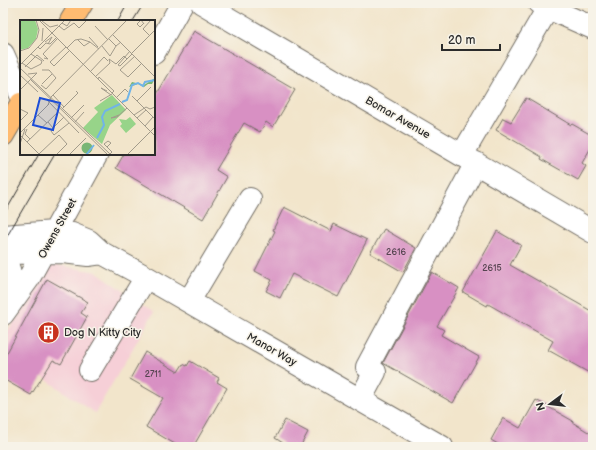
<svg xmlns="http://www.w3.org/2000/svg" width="596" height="450" font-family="'Balsamiq Sans',sans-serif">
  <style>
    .built { fill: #f6cfd7 }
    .building { fill: #d890c3 }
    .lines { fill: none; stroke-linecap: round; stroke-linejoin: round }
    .minor-casing { stroke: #716c63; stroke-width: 24 }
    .major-casing { stroke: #716c63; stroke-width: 24 }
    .minor { stroke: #fff; stroke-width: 22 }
    .major { stroke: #ffbb71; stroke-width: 22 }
    .tram { stroke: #2b2b2b; stroke-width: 1 }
    .labels { text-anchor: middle; stroke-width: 3; stroke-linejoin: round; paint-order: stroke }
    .number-label { font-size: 9px; fill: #564451 }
    .street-label { font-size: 11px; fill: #2b2b2b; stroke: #f7f3e8 }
    .poi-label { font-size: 11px; fill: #2b2b2b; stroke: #f7f3e8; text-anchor: start }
    .inset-river { fill: none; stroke: #71b4e7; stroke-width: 2 }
    .inset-road { fill: none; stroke: #a29b8b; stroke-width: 1 }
    .view { fill: #1d4ed8; fill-opacity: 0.15; stroke: #1d4ed8; stroke-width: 2 }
    .inset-edge { fill: none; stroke: #2b2b2b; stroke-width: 2 }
  </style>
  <rect width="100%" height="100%" fill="#f7f3e8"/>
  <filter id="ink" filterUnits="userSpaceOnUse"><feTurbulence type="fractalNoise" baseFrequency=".025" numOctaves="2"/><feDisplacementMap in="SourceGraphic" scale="8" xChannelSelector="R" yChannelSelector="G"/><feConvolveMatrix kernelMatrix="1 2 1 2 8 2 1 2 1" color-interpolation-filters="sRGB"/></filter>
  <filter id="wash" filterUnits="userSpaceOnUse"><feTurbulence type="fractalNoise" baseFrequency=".012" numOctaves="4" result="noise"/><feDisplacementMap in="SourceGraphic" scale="16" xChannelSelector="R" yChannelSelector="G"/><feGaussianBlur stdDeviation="0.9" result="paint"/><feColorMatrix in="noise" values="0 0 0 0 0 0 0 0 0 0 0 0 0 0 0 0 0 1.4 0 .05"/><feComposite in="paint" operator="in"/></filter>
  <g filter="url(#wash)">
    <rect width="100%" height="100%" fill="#f2e5cb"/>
    <!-- built -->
    <path class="built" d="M 52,264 L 97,272 L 154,312 L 95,413 L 3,350 L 3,338 Z"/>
    <g id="blocks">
      <!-- building -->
      <path class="building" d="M 194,31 L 295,90 L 273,127 L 266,122 L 260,132 L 244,123 L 216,170 L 227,177 L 203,219 L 116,168 L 124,154 L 154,154 L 154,99 Z
        M 526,98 L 571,125 L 572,124 L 593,136 L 593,144 L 582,163 L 586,166 L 578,180 L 541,159 L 542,157 L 496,130 L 503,118 L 511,122 Z
        M 284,207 L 331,231 L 334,224 L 367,240 L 338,297 L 292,274 L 280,298 L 266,291 L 272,280 L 255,271 L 275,231 L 273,230 Z
        M 384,229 L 416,248 L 403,272 L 370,253 Z
        M 497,231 L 521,245 L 510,265 L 593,312 L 593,375 L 548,350 L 553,341 L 488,304 L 487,306 L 463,292 Z
        M 432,272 L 459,288 L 437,326 L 444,330 L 441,335 L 479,357 L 453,403 L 383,363 Z
        M 47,279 L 88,302 L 81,313 L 87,317 L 61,364 L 53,360 L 31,395 L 3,379 L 3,360 Z
        M 145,352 L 178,372 L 183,364 L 187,366 L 190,361 L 219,378 L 217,382 L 227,388 L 193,447 L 180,447 L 146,427 L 163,398 L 130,379 Z
        M 536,400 L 573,421 L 572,422 L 593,435 L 593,447 L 503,447 L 491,440 L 503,418 L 520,428 Z
        M 285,420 L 308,432 L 300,447 L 281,447 L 283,443 L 275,438 Z"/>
    </g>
  </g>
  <g filter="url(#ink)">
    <use href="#blocks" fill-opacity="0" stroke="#716c63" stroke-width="1"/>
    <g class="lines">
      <defs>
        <path id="minor" d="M 202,3 L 593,232
          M 548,8 L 593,28
          M 154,53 L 182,3
          M 3,54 L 21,95
          M 462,155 L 548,8 L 539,3
          M 3,236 L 54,232 L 72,234 L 89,241 L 102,253 L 146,277 L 442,447
          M 3,253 L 63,252 L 88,255 L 102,253
          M 3,255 C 11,270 12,282 13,299
          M 189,301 L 250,199
          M 3,314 L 29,278 L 97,154
          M 90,370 L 146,277
          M 360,400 L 375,372 L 367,367 L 476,163"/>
        <path id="major" d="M 71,21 L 82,3
          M 3,135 L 21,104"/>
      </defs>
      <!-- minor casing -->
      <use href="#minor" class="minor-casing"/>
      <!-- major casing -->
      <use href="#major" class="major-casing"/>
      <!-- minor -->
      <use href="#minor" class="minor"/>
      <!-- major -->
      <use href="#major" class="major"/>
      <!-- tram -->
      <path class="tram" d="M 118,21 L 128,3
        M 133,21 L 144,3
        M 3,216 L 39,154
        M 3,243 L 55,154"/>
    </g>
  </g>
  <!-- icons -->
  <defs>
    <symbol id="building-disc" viewBox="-11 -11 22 22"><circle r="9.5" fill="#c8321e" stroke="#f7f3e8"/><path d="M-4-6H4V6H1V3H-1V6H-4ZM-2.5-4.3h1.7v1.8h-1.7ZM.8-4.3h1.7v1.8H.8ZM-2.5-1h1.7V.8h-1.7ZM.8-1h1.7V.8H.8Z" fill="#fff"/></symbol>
  </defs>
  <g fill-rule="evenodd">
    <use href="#building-disc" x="36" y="320" width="25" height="25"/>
  </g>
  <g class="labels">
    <!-- number labels -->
    <g class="number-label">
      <text x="396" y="255">2616</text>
      <text x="492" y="271">2615</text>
      <text x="153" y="377">2711</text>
    </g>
    <!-- street labels -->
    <g class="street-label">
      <text transform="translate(398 117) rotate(30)" y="4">Bomar Avenue</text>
      <text transform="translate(57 228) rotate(-61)" y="4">Owens Street</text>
      <text transform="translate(272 349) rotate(30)" y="4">Manor Way</text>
    </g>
    <!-- poi labels -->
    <g class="poi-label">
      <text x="64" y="336">Dog N Kitty City</text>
    </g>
  </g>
  <!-- overview -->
  <g transform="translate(20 20)">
    <rect width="135" height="135" fill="#f2e5cb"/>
    <path d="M 0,0 L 15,0 L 18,9 L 16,19 L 8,28 L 0,30 ZM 92,75 L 106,90 L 90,105 L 82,124 L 63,108 L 78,92 L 74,88 ZM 110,97 L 116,104 L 106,113 L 100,106 L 102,104 L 99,99 L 106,100 Z" fill="#97d489"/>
    <path d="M 135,58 L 132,64 L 128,64 L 124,67 L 118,64 L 109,67 L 112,62 L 124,65 ZM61.5 128a5.5 5.5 0 1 1 11 0a5.5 5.5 0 1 1-11 0Z" fill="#79b675"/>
    <path class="inset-river" d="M 102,82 L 107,80 L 112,65 L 118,63 L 123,66 L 125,62 L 135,60M 77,118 L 84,105 L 82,97 L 85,91 L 100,84M 66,135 L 74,125"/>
    <path class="inset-road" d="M 19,0 L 135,116M 22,1 L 30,7 L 38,5M 42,3 L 47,6 L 51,0M 124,3 L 120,7 L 117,4 L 121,0 L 124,4M 39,6 L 44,10 L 54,3 L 59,8 L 67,0M 75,6 L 88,20M 93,15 L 135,57M 129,15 L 123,9 L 131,0M 69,17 L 78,27M 57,19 L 64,26 L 70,22M 89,19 L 96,26 L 101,22M 22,21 L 23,8M 25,22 L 32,17 L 28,24M 82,26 L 90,36 L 96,26M 18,27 L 20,29 L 26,23 L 30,24 L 36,18M 46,27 L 30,42 L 34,46 L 49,31M 47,28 L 55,20 L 61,19 L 70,22 L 79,29M 0,31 L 9,28 L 17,18 L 19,10 L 16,0M 110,31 L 98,45 L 100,46 L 112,34M 112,33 L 135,10M 115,36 L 100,50 L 108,57 L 122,43M 24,38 L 28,39 L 23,34 L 37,19M 2,43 L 11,49 L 21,44 L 22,41 L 11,34M 0,45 L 45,0M 5,47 L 17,35 L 24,41M 0,48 L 91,135M 70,52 L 84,37 L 88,41M 0,55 L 18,72M 75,57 L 90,43 L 89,39 L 96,44 L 104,36 L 107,39M 78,59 L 79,57 L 94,71 L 92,73M 11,60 L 88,135M 22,64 L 32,54M 21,65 L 26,69 L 36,58 L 29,50 L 22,50M 1,69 L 17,53 L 8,54M 87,71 L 81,68 L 91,75M 33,75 L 44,87M 112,76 L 135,99M 97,77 L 105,69 L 108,72M 26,79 L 59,113M 80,81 L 92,74M 117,81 L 131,67M 28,85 L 31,77 L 107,0M 0,89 L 8,93 L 0,101M 42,89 L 58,73 L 56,71M 18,95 L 27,103M 99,95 L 91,98 L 97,97 L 107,88M 114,95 L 126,87 L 130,89 L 135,87M 51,98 L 64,85M 117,98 L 126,90M 28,102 L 33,108 L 44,97M 55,102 L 64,92M 125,106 L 133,97M 33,108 L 31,111 L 34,115 L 49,103M 7,109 L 5,114 L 10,119M 0,113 L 29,84M 0,115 L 20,135M 7,122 L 38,92M 0,124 L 5,109M 87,127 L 91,123 L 88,121 L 84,124 L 92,132 L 90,134M 19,134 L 39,115 L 47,124 L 36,135M 49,135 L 66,118M 107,135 L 135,107"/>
    <path class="view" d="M 20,78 L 40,83 L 33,110 L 13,105 Z"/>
    <rect width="135" height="135" class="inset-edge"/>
  </g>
  <!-- margin -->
  <rect width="596" height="450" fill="none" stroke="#f7f3e8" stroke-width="16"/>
  <!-- north arrow -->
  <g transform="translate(550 404) rotate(255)" stroke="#f7f3e8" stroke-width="3" paint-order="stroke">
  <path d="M0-3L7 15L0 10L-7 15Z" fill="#2b2b2b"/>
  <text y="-6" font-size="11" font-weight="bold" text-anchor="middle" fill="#2b2b2b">N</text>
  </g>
  <!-- scale -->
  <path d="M442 44v6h58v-6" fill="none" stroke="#2b2b2b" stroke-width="2"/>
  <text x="448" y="44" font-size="12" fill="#2b2b2b" stroke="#f7f3e8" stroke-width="3" paint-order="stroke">20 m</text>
</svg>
